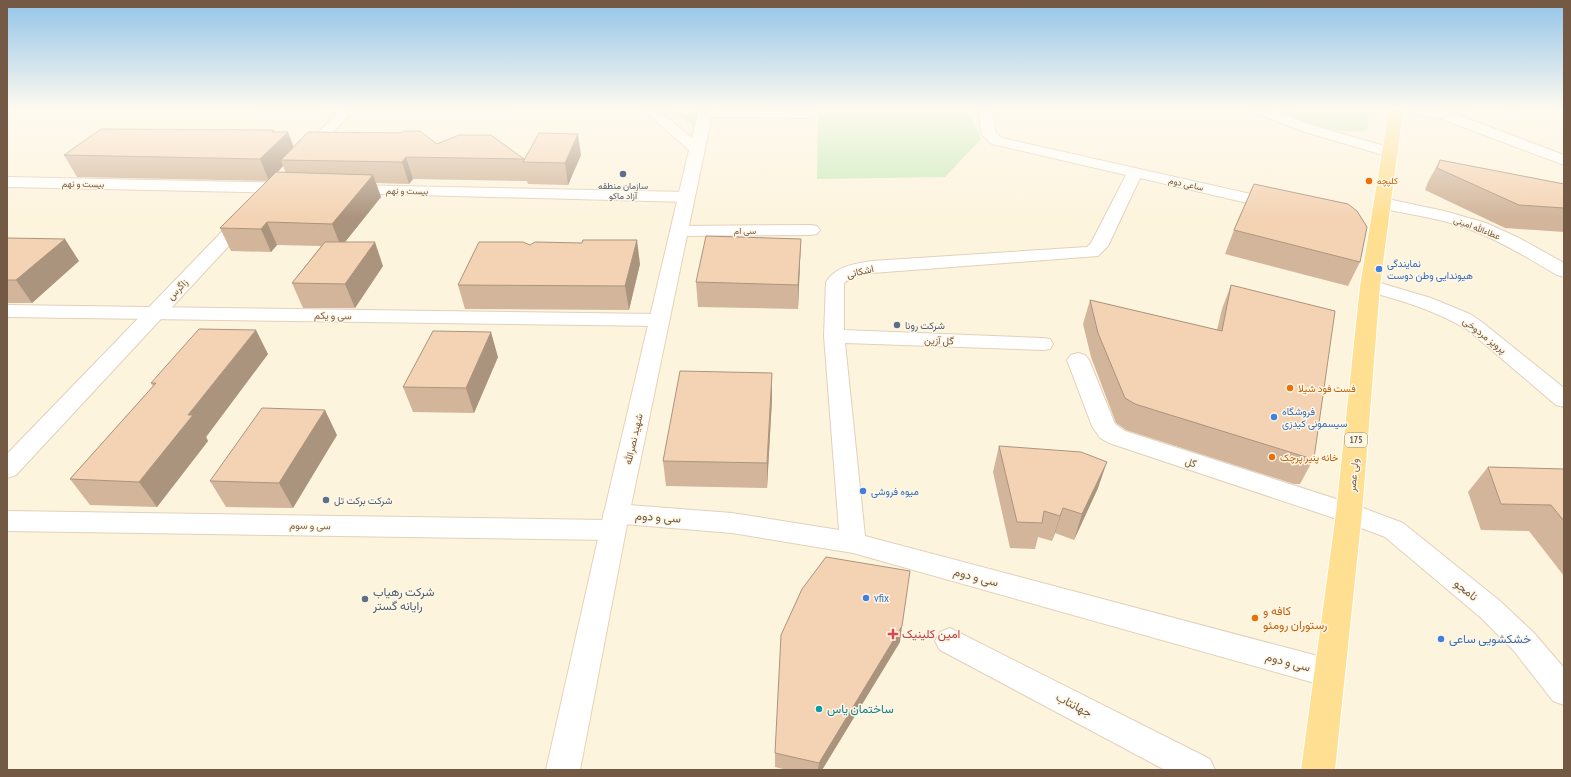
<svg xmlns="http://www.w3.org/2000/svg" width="1571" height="777" font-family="'PT Sans Narrow',Vazirmatn,sans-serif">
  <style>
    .green { fill: #cbebbc }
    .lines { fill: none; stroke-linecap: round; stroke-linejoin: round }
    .minor-casing { stroke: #e2d0ba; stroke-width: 2 }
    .tertiary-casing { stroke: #e2d0ba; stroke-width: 2 }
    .secondary-casing { stroke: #e7d2b7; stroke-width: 2 }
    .primary-casing { stroke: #fff; stroke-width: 2 }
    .minor { fill: #fff; fill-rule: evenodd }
    .tertiary { fill: #fff; fill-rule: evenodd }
    .secondary { fill: #fff; fill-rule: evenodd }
    .primary { fill: #ffe093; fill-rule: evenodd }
    .wall { fill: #d2b59b; fill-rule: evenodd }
    .shaded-wall { fill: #ab947e }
    .building { fill: #f4d3b4; stroke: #ab947e }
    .service-dot { fill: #5c6f8a; stroke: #fff7e5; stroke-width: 1.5 }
    .food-dot { fill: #e8710a; stroke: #fff7e5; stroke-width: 1.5 }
    .shop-dot { fill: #3f7fe0; stroke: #fff7e5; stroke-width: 1.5 }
    .health-dot { fill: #e0444e; stroke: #fff7e5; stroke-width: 1.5 }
    .culture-dot { fill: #0f9aa8; stroke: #fff7e5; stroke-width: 1.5 }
    .labels { text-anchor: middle; stroke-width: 3; stroke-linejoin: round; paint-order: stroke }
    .far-food-label { font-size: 9px; fill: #c56008; stroke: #fff7e5; text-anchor: start }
    .far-street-label { font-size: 9px; fill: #745a45; stroke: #fff7e5 }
    .far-service-label { font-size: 9px; fill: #4e5e75; stroke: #fff7e5 }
    .shield { fill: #fff7e5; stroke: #9e8975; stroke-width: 1 }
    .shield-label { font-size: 9px; font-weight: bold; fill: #745a45 }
    .shop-label { font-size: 10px; fill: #366cbe; stroke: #fff7e5; text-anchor: start }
    .street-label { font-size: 10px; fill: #745a45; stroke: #fff7e5 }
    .service-label { font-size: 10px; fill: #4e5e75; stroke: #fff7e5; text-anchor: start }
    .food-label { font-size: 10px; fill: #c56008; stroke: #fff7e5; text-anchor: start }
    .near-street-label { font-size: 12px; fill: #745a45; stroke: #fff7e5 }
    .near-service-label { font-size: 12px; fill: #4e5e75; stroke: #fff7e5; text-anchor: start }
    .near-shop-label { font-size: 12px; fill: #366cbe; stroke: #fff7e5; text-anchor: start }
    .near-food-label { font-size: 12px; fill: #c56008; stroke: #fff7e5; text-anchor: start }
    .near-health-label { font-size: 12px; fill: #be3a42; stroke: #fff7e5; text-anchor: start }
    .near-culture-label { font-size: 12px; fill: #0d838f; stroke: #fff7e5; text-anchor: start }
  </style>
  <rect width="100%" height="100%" fill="#fdf4de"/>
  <!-- green -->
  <path class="green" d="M 669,110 L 699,110 L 695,127 Z
    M 818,110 L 968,110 L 981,139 L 945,177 L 817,179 Z
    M 1273,110 L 1369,110 L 1368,129 C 1345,139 1296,118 1273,110 Z"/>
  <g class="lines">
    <defs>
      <path id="minor" d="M 701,110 L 809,110 L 814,111 L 816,114 L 814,117 L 809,118 L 706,117 L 701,116 L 699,113 Z
        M 978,110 L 992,110 L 996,133 L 1002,138 L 1277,200 L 1283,201 L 1285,205 L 1283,209 L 1277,210 L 1140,178 L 1108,246 L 1098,256 L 872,273 C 861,274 853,276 844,283 L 844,330 L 1043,338 L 1050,339 L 1053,344 L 1050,349 L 1043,350 L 845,343 L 865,536 L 1329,659 L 1340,663 L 1344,673 L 1340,683 L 1329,687 L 853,553 L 732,533 L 623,524 L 626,530 L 622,537 L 613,540 L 7,531 L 7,511 L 606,520 L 603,514 L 607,507 L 616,504 L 732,513 L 839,530 L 824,336 L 826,282 C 836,266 854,264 872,261 L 1087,247 L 1091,243 L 1126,175 L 992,144 L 982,135 Z
        M 1253,110 L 1272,110 L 1315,126 L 1395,149 L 1398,152 L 1395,155 L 1390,157 L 1305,132 L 1255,113 Z
        M 1410,110 L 1438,110 L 1450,112 L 1564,155 L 1564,165 L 1442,119 L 1412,113 Z
        M 7,177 L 290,183 L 296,185 L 298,188 L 296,191 L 290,193 L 7,187 Z
        M 348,185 L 687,192 L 693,194 L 695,197 L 693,200 L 687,202 L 342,193 L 340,190 L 342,187 Z
        M 1383,198 L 1444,211 L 1486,223 L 1519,238 L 1564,263 L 1564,277 L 1557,275 C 1527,257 1495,238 1461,226 C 1434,217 1405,214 1377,207 L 1375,203 L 1377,199 Z
        M 811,225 L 817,226 L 820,230 L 817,234 L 811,235 L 679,236 L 673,235 L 670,231 L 673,227 L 679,226 Z
        M 1370,280 L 1431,298 L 1470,314 L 1482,322 L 1564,388 L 1564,407 L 1556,405 L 1468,330 C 1435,310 1400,300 1363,290 L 1360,286 L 1363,282 Z
        M 7,305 L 659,314 L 666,316 L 669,320 L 666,324 L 659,326 L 7,317 Z
        M 1078,353 L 1085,355 L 1089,360 L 1115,424 L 1125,431 L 1358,506 L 1403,523 L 1500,601 L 1534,633 L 1564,668 L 1564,705 L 1553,701 L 1514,651 L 1480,617 L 1385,537 L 1340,520 L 1109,443 L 1100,438 L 1092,426 L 1067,360 L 1071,355 Z
        M 950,628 L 1210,759 L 1215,770 L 1165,770 L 940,650 L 935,641 L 940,632 Z"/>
      <path id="tertiary" d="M 7,110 L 18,110 L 16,113 L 7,116 Z
        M 340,110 L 354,110 L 310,157 L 300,157 L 297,154 L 300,151 Z
        M 246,212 L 252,213 L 255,217 L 252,221 L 16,475 L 7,478 L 7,454 L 240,213 Z"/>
      <path id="secondary" d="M 643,110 L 658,110 L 692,138 L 699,110 L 713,110 L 626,530 L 580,770 L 546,770 L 600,530 L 689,150 Z"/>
      <path id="primary" d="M 1389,110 L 1403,110 L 1380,286 L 1362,513 L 1335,770 L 1301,770 L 1336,513 L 1360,286 Z"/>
    </defs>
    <!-- minor casing -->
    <use href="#minor" class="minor-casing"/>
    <!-- tertiary casing -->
    <use href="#tertiary" class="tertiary-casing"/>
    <!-- secondary casing -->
    <use href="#secondary" class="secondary-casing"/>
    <!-- primary casing -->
    <use href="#primary" class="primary-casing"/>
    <!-- minor -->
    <use href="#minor" class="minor"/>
    <!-- tertiary -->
    <use href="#tertiary" class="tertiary"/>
    <!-- secondary -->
    <use href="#secondary" class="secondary"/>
    <!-- primary -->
    <use href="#primary" class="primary"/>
  </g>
  <!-- wall -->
  <path class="wall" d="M 274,130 L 275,132 L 294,147 L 437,144 L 524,159 L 524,160 L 581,155 L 568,185 L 528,184 L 527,181 L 413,179 L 409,184 L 376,183 L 381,197 L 345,242 L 383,266 L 355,308 L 303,308 L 292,283 L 321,246 L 277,245 L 271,252 L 231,251 L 220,228 L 267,181 L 77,177 L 64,155 ZM 283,166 L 286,173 L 277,173 Z
    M 1440,160 L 1564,184 L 1564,232 L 1505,228 L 1425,190 L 1428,182 Z
    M 1234,230 L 1360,262 L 1348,286 L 1225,254 Z
    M 7,238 L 79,261 L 32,303 L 7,303 Z
    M 801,239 L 800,262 L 798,309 L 698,307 L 696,282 Z
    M 530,245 L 640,264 L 629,310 L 465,309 L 458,285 Z
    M 1231,285 L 1314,458 L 1300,484 L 1294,484 L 1126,430 L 1116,423 L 1091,357 L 1083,324 L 1090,300 L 1217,330 L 1222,309 Z
    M 268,354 L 206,437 L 208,441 L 157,507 L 90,505 L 70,479 L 153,386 L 151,383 Z
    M 498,357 L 474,413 L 413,412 L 403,387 Z
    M 772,399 L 767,488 L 666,486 L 663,461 Z
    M 337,435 L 293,508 L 226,507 L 210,481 Z
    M 999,446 L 1098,488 L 1074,540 L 1055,533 L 1052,541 L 1038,537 L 1035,549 L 1010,548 L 993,472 Z
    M 1488,467 L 1564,469 L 1564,576 L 1529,531 L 1481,530 L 1468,492 Z
    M 900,642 L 822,770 L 787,770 L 775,767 L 775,753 Z"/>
  <!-- shaded-wall -->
  <path class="shaded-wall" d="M 274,130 L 279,141 L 288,132 L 296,153 L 281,160 L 283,166 L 269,181 L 260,159 L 272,132 Z
    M 578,134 L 581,155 L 568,185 L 565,163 Z
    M 406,157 L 413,179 L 409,184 L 402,162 Z
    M 373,175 L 381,197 L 341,247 L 332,224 Z
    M 267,222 L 277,245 L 271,252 L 261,229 Z
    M 65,239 L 79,261 L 32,303 L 16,280 Z
    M 801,239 L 800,262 L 798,309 L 798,285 Z
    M 637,240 L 640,264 L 629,310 L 625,286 Z
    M 375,242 L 383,266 L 355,308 L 345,284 Z
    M 256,330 L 268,354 L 206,437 L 208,441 L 157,507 L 139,482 L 188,415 Z
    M 491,332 L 498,357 L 474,413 L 466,388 Z
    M 772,373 L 772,399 L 767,488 L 767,463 Z
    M 325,410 L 337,435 L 293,508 L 279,483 Z
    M 1107,462 L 1098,488 L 1074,540 L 1082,514 Z
    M 1063,508 L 1055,533 L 1052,541 L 1060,516 Z
    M 902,626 L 900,642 L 822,770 L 818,770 L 819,763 Z"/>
  <!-- building -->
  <path class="building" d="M 101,129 L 274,130 L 272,132 L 288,132 L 260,159 L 64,155 Z
    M 405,131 L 420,131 L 437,144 L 459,135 L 491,135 L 524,159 L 406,157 L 402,162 L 281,160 L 308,132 L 400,133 Z
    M 539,133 L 578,134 L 565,163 L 523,162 Z
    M 1440,160 L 1564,184 L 1564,208 L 1519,205 L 1437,168 Z
    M 276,172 L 373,175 L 332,224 L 267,222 L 261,229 L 220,228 Z
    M 1254,184 L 1348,204 L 1357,211 L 1367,227 L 1360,262 L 1234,230 Z
    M 706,236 L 801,239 L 798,285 L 696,282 Z
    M 7,238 L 65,239 L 16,280 L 7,280 Z
    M 583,240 L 637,240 L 625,286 L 458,285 L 479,242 L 523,242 L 530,245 L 535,242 L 582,243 Z
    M 325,242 L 375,242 L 345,284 L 292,283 Z
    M 1231,285 L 1335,311 L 1314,458 L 1309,458 L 1135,404 L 1125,398 L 1098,333 L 1090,300 L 1222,331 Z
    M 199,329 L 256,330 L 188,415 L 193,415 L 139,482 L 70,479 L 156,383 L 151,383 Z
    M 433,331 L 491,332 L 466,388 L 403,387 Z
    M 680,371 L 772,373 L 767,463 L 663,461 Z
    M 262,408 L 325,410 L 279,483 L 210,481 Z
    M 999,446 L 1081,452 L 1107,462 L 1082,514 L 1063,508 L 1060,516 L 1044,511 L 1042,523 L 1017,522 Z
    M 1488,467 L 1564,469 L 1564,521 L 1551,505 L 1501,504 Z
    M 826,557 L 910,571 L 902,626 L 819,763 L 775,753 L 781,635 L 802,589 Z"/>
  <!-- sky -->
  <linearGradient id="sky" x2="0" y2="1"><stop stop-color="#92c4e8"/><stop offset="0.5" stop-color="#fefaf0"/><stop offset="1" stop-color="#fefaf0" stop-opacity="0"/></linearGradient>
  <rect width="1571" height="218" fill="url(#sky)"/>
  <!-- markers -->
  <g class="service-dot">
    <circle cx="623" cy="174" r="4"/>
    <circle cx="897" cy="325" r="4"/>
    <circle cx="326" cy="500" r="4"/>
    <circle cx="365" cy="599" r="4"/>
  </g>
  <g class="food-dot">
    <circle cx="1369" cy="181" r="4"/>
    <circle cx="1290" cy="388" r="4"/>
    <circle cx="1272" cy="457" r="4"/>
    <circle cx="1255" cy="618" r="4"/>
  </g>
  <g class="shop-dot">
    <circle cx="1379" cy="269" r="4"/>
    <circle cx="1274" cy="417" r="4"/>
    <circle cx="863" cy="491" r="4"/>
    <circle cx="866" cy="598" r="4"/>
    <circle cx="1441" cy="639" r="4"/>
  </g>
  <path class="health-dot" d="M891 628h4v4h4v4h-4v4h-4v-4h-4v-4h4z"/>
  <circle class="culture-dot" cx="819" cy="709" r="4"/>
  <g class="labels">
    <!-- far-food labels -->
    <g class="far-food-label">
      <text x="1377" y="184">کلپچه</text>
    </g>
    <!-- far-street labels -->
    <g class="far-street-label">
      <text transform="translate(83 184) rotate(1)" y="3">بیست و نهم</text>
      <text transform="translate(1186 184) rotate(13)" y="3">ساعی دوم</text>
      <text transform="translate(407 191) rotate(1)" y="3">بیست و نهم</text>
      <text transform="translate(1477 228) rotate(21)" y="3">عطاءالله امینی</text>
      <text x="745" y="234">سی ام</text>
    </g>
    <!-- far-service labels -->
    <g class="far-service-label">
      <text x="623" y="189">سازمان منطقه<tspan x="623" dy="10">آزاد ماکو</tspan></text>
    </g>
    <!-- shield labels -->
    <rect class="shield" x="1345" y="433" width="22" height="14" rx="3"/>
    <g class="shield-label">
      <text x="1356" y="443">175</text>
    </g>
    <!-- shop labels -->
    <g class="shop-label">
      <text x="1387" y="267">نمایندگی<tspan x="1387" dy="12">هیوندایی وطن دوست</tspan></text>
      <text x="1282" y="415">فروشگاه<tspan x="1282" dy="12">سیسمونی کیدزی</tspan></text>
      <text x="871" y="495">میوه فروشی</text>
    </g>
    <!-- street labels -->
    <g class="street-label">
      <text transform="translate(860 271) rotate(-13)" y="4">اشکانی</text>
      <text transform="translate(177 289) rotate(-47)" y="4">زاگرس</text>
      <text transform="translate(333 315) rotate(1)" y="4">سی و یکم</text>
      <text transform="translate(1485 335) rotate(38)" y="4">پرویز مردوخی</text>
      <text transform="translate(939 340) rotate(2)" y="4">گل آزین</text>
      <text transform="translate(633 439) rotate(-77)" y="4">شهید نصرالله</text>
      <text transform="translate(1191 462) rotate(18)" y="4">گل</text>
      <text transform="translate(1353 475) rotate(-85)" y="4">ولی عصر</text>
      <text transform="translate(310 525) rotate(1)" y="4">سی و سوم</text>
    </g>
    <!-- service labels -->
    <g class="service-label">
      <text x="905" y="329">شرکت رونا</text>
      <text x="334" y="504">شرکت برکت تل</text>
    </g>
    <!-- food labels -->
    <g class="food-label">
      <text x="1298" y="392">فست فود شیلا</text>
      <text x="1280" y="461">خانه پنیر پرچک</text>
    </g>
    <!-- near-street labels -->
    <g class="near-street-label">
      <text transform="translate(658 517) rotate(4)" y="4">سی و دوم</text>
      <text transform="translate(976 577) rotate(15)" y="4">سی و دوم</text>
      <text transform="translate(1466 590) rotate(39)" y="4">نامجو</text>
      <text transform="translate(1288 662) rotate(15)" y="4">سی و دوم</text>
      <text transform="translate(1074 705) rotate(28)" y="4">جهانتاب</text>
    </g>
    <!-- near-service labels -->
    <g class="near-service-label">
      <text x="373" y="596">شرکت رهیاب<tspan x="373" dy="14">رایانه گستر</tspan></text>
    </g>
    <!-- near-shop labels -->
    <g class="near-shop-label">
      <text x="874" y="602">vfix</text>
      <text x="1449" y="643">خشکشویی ساعی</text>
    </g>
    <!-- near-food labels -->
    <g class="near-food-label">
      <text x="1263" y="615">کافه و<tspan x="1263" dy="14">رستوران رومئو</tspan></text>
    </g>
    <!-- near-health labels -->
    <g class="near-health-label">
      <text x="902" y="638">امین کلینیک</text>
    </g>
    <!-- near-culture labels -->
    <g class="near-culture-label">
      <text x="827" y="713">ساختمان یاس</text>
    </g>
  </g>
  <!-- border -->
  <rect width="1571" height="777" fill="none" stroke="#745a45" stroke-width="16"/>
</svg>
